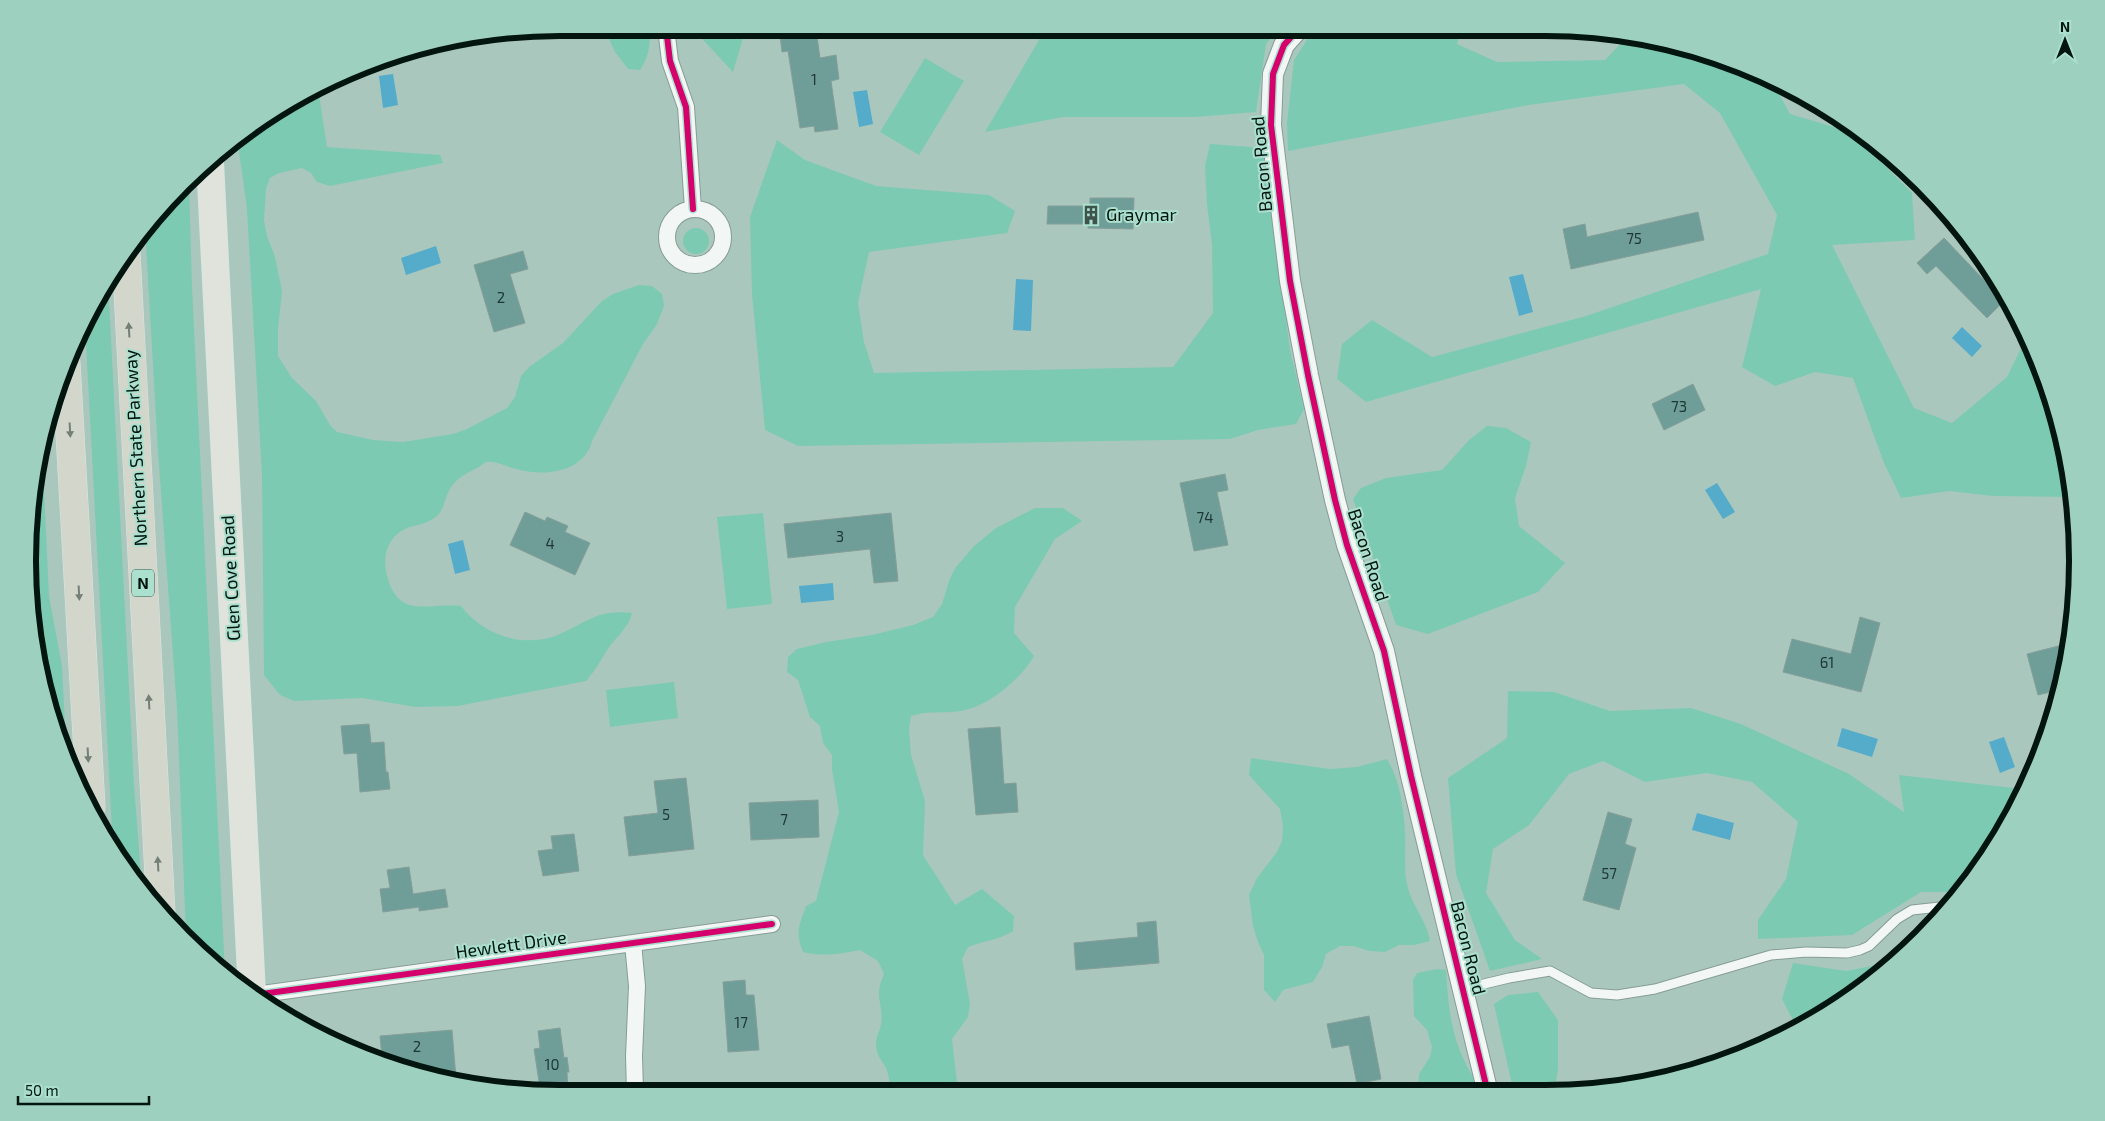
<svg xmlns="http://www.w3.org/2000/svg" width="2105" height="1121" font-family="'Exo 2',sans-serif">
  <style>
    .green { fill: #7dcab3 }
    .water { fill: #54abca }
    .building { fill: #6f9e99; stroke: #869e99 }
    .lines { fill: none; stroke-linecap: round; stroke-linejoin: round }
    .service-casing { stroke: #869d95; stroke-width: 11 }
    .minor-casing { stroke: #869d95; stroke-width: 18 }
    .tertiary-casing { stroke: #869d95; stroke-width: 22 }
    .primary-casing { stroke: #d9e6e1; stroke-width: 28 }
    .motorway-casing { stroke: #d9e6e1; stroke-width: 29 }
    .service { stroke: #f2f7f5; stroke-width: 9 }
    .minor { stroke: #f2f7f5; stroke-width: 16 }
    .tertiary { stroke: #f2f7f5; stroke-width: 20 }
    .primary { stroke: #dfe3dc; stroke-width: 26 }
    .motorway { stroke: #d2d6cb; stroke-width: 28 }
    .cycleway-casing { stroke: #abe0ce; stroke-width: 9 }
    .cycleway { stroke: #d6006c; stroke-width: 6 }
    .oneway { fill: #747f76 }
    .labels { text-anchor: middle; stroke-width: 4; stroke-linejoin: round; paint-order: stroke }
    .number-label { font-size: 15px; fill: #1d3732 }
    .shield { fill: #abe0ce; stroke: #355248; stroke-width: 1 }
    .shield-label { font-size: 16px; font-weight: bold; fill: #02150f }
    .street-label { font-size: 18px; fill: #02150f; stroke: #abe0ce }
    .poi-label { font-size: 18px; fill: #02150f; stroke: #abe0ce; text-anchor: start }
    .rim { fill: none; stroke: #02150f; stroke-width: 6 }
  </style>
  <rect width="100%" height="100%" fill="#aac7bd"/>
  <!-- green -->
  <path class="green" d="M 604,28 L 649,28 C 651,43 649,57 640,70 L 628,69 L 615,52 Z
    M 693,28 L 746,28 L 733,72 L 694,30 Z
    M 1046,28 L 1278,28 L 1266,44 L 1256,112 L 1195,117 L 1063,117 L 985,132 Z
    M 1319,28 L 1461,28 L 1457,44 L 1497,62 L 1605,60 L 1627,37 L 1683,46 L 1773,83 L 1790,114 L 1851,132 L 1912,193 L 1915,240 L 1832,245 L 1914,408 L 1952,423 L 2007,377 L 2027,336 L 2059,422 L 2072,497 L 1993,496 L 1949,491 L 1901,498 L 1884,463 L 1853,378 L 1815,372 L 1775,386 L 1742,367 L 1761,289 L 1366,402 L 1337,379 L 1342,344 L 1372,320 L 1432,357 L 1586,316 L 1768,254 L 1777,215 L 1720,113 L 1684,84 L 1529,105 L 1288,151 L 1287,123 L 1294,60 L 1310,35 Z
    M 925,58 L 964,81 L 919,155 L 880,132 Z
    M 318,88 L 327,147 L 440,155 L 443,163 L 330,186 L 317,182 L 311,173 L 302,168 L 279,173 L 270,178 L 266,189 L 264,220 L 267,236 L 275,257 L 282,291 L 278,329 L 278,356 L 292,378 L 316,401 L 330,425 L 337,432 L 373,440 L 403,442 L 453,434 L 467,429 L 507,408 L 515,397 L 521,376 L 529,367 L 563,343 L 602,301 L 613,294 L 639,285 L 652,286 L 662,294 L 664,306 L 656,326 L 643,344 L 592,441 C 584,473 543,477 516,469 C 507,467 496,460 486,462 C 483,463 480,467 477,468 C 461,476 452,481 446,498 C 444,504 442,511 438,515 C 429,523 421,524 410,527 C 387,535 381,557 388,579 C 400,621 433,601 461,606 C 482,634 521,648 555,636 C 586,624 595,609 632,613 C 628,630 614,638 606,652 C 599,663 595,671 586,681 L 458,706 L 415,707 L 362,698 L 294,701 L 280,695 L 264,675 L 262,475 L 247,209 L 237,137 L 294,99 Z
    M 777,140 L 805,160 L 876,186 L 989,195 L 1015,211 L 1007,233 L 869,252 L 858,303 L 864,342 L 874,373 L 1173,367 L 1213,313 L 1212,245 L 1207,204 L 1205,166 L 1210,144 L 1264,148 L 1290,350 L 1304,409 L 1296,424 L 1258,430 L 1230,439 L 798,446 L 765,430 L 752,294 L 750,217 Z
    M 189,182 L 192,287 L 225,973 L 186,936 L 177,709 L 158,452 L 145,228 L 160,209 Z
    M683 241a13 13 0 1 1 26 0a13 13 0 1 1-26 0Z
    M 108,281 L 134,785 L 142,888 L 113,848 L 112,830 L 85,325 Z
    M 1487,426 L 1506,428 L 1531,442 L 1526,466 L 1515,498 L 1519,526 L 1565,563 L 1538,592 L 1428,634 L 1396,625 L 1353,499 L 1361,488 L 1386,478 L 1442,470 L 1469,440 Z
    M 42,447 L 49,596 L 62,666 L 67,762 L 46,698 L 29,596 L 29,525 Z
    M 1035,508 L 1063,508 L 1082,521 L 1055,539 L 1015,607 L 1014,633 L 1034,656 C 1021,679 988,707 961,711 C 942,714 931,710 911,716 L 909,729 L 911,755 L 925,801 L 923,855 L 955,905 L 982,889 L 1014,916 L 1013,931 C 999,940 983,941 968,947 L 962,959 L 970,1004 L 968,1017 L 952,1039 L 958,1091 L 890,1091 C 890,1083 889,1076 886,1068 C 883,1062 878,1057 877,1051 C 874,1038 879,1035 881,1024 C 884,1003 873,998 884,974 L 878,961 L 860,950 C 840,954 823,957 803,952 C 795,933 799,925 806,906 L 816,901 L 839,812 L 832,769 L 832,755 L 823,743 L 820,726 L 810,717 L 798,680 L 787,672 L 788,657 L 797,649 L 826,642 L 872,635 L 913,625 L 933,617 L 942,604 L 950,578 L 956,567 L 974,546 L 996,528 Z
    M 763,513 L 772,604 L 727,609 L 717,517 Z
    M 674,682 L 678,718 L 610,727 L 606,690 Z
    M 1508,691 L 1554,692 L 1610,711 L 1691,708 L 1741,724 L 1849,774 L 1904,812 L 1899,775 L 2023,789 L 2006,827 L 1960,892 L 1921,892 L 1852,935 L 1758,939 L 1758,920 L 1786,879 L 1798,822 L 1752,782 L 1707,773 L 1645,782 L 1603,761 L 1569,774 L 1529,825 L 1493,849 L 1486,893 L 1515,940 L 1542,959 L 1490,971 L 1456,874 L 1448,778 L 1507,738 Z
    M 1251,758 L 1330,769 L 1357,767 L 1387,759 C 1400,780 1404,809 1405,834 C 1406,851 1403,870 1408,888 C 1413,907 1427,921 1430,941 L 1414,945 L 1399,945 L 1385,952 L 1369,951 L 1354,946 L 1340,946 L 1326,954 L 1322,967 L 1313,982 L 1283,990 L 1275,1002 L 1264,990 L 1264,955 L 1258,942 L 1253,926 L 1249,895 L 1257,878 L 1277,852 L 1282,841 L 1283,827 L 1280,809 L 1249,775 Z
    M 1793,963 L 1846,971 L 1887,963 L 1841,1004 L 1796,1026 L 1782,999 Z
    M 1437,969 L 1446,970 C 1449,1016 1452,1045 1478,1085 L 1479,1089 L 1418,1090 L 1419,1074 L 1430,1057 L 1432,1047 L 1427,1030 L 1414,1016 L 1413,980 L 1417,973 Z
    M 1538,992 L 1558,1020 L 1558,1069 L 1555,1089 L 1513,1089 L 1494,1004 L 1508,995 Z"/>
  <!-- water -->
  <path class="water" d="M 393,74 L 398,105 L 383,108 L 379,76 Z
    M 867,90 L 873,124 L 859,127 L 853,92 Z
    M 436,246 L 441,263 L 406,275 L 401,258 Z
    M 1523,274 L 1533,312 L 1519,316 L 1509,277 Z
    M 1016,279 L 1033,280 L 1031,331 L 1013,330 Z
    M 1962,327 L 1982,346 L 1972,357 L 1952,338 Z
    M 1717,483 L 1735,512 L 1723,519 L 1705,490 Z
    M 463,540 L 470,570 L 455,574 L 448,544 Z
    M 833,583 L 834,600 L 801,603 L 799,586 Z
    M 1842,728 L 1878,739 L 1872,757 L 1837,746 Z
    M 2004,737 L 2015,767 L 2000,773 L 1989,742 Z
    M 1697,813 L 1734,823 L 1730,840 L 1692,830 Z"/>
  <!-- building -->
  <path class="building" d="M 779,28 L 798,28 L 799,31 L 816,29 L 820,58 L 836,55 L 839,79 L 831,81 L 838,129 L 815,132 L 814,126 L 800,128 L 788,51 L 782,52 Z
    M 1090,198 L 1134,198 L 1133,229 L 1088,228 L 1088,224 L 1047,224 L 1048,206 L 1090,206 Z
    M 1698,212 L 1704,240 L 1571,269 L 1563,229 L 1585,224 L 1587,237 Z
    M 1944,238 L 2004,301 L 1987,318 L 1936,266 L 1927,274 L 1917,263 Z
    M 523,251 L 528,269 L 510,274 L 525,323 L 494,332 L 474,265 Z
    M 1693,384 L 1705,410 L 1664,430 L 1652,404 Z
    M 1225,474 L 1228,490 L 1217,492 L 1228,545 L 1194,551 L 1180,483 Z
    M 525,512 L 545,521 L 547,517 L 568,526 L 565,532 L 590,543 L 575,575 L 510,545 Z
    M 891,513 L 898,581 L 874,583 L 870,549 L 788,558 L 784,524 Z
    M 1860,617 L 1880,623 L 1861,692 L 1783,672 L 1792,639 L 1851,654 Z
    M 2070,643 L 2059,690 L 2038,695 L 2027,654 Z
    M 369,724 L 371,743 L 384,742 L 386,772 L 388,772 L 390,789 L 360,792 L 357,753 L 344,754 L 341,726 Z
    M 1000,727 L 1004,784 L 1016,783 L 1018,812 L 976,815 L 968,729 Z
    M 686,778 L 694,849 L 629,856 L 624,817 L 658,813 L 654,781 Z
    M 818,800 L 819,837 L 751,840 L 749,803 Z
    M 1608,812 L 1632,819 L 1625,844 L 1636,848 L 1619,910 L 1583,900 Z
    M 574,834 L 579,871 L 543,876 L 538,851 L 553,849 L 551,836 Z
    M 409,867 L 413,894 L 445,889 L 448,907 L 419,911 L 419,907 L 383,912 L 380,889 L 390,888 L 387,870 Z
    M 1156,921 L 1159,963 L 1076,970 L 1074,943 L 1138,937 L 1137,923 Z
    M 745,980 L 746,995 L 754,995 L 759,1050 L 728,1052 L 723,982 Z
    M 1369,1016 L 1381,1079 L 1357,1084 L 1349,1045 L 1332,1048 L 1327,1024 Z
    M 560,1028 L 564,1058 L 567,1057 L 569,1072 L 567,1072 L 568,1092 L 547,1092 L 546,1087 L 540,1088 L 534,1049 L 540,1048 L 538,1031 Z
    M 452,1030 L 456,1078 L 441,1078 L 440,1075 L 422,1075 L 414,1072 L 413,1063 L 395,1064 L 382,1058 L 380,1036 Z"/>
  <g class="lines">
    <defs>
      <path id="service" d="M 1463,989 L 1509,978 L 1550,971 L 1591,993 L 1617,995 L 1655,989 L 1771,955 L 1806,952 L 1847,953 L 1860,950 L 1869,946 L 1897,919 L 1912,910 L 1949,906"/>
      <path id="minor" d="M 666,28 L 670,61 L 686,107 L 693,209
        M667 237a28 28 0 1 1 56 0a28 28 0 1 1-56 0Z
        M 633,943 L 637,986 L 634,1056 L 635,1092
        M 254,995 L 772,924"/>
      <path id="tertiary" d="M 1299,28 L 1284,45 L 1273,74 L 1271,125 L 1290,281 L 1308,375 L 1335,500 L 1347,545 L 1384,651 L 1411,776 L 1487,1089"/>
      <path id="primary" d="M 210,162 L 252,994"/>
      <path id="motorway" d="M 126,253 L 161,913
        M 66,363 L 91,807"/>
    </defs>
    <!-- service casing -->
    <use href="#service" class="service-casing"/>
    <!-- minor casing -->
    <use href="#minor" class="minor-casing"/>
    <!-- tertiary casing -->
    <use href="#tertiary" class="tertiary-casing"/>
    <!-- primary casing -->
    <use href="#primary" class="primary-casing"/>
    <!-- motorway casing -->
    <use href="#motorway" class="motorway-casing"/>
    <!-- service -->
    <use href="#service" class="service"/>
    <!-- minor -->
    <use href="#minor" class="minor"/>
    <!-- tertiary -->
    <use href="#tertiary" class="tertiary"/>
    <!-- primary -->
    <use href="#primary" class="primary"/>
    <!-- motorway -->
    <use href="#motorway" class="motorway"/>
    <defs>
      <path id="cycleway" d="M 666,28 L 670,61 L 686,107 L 693,209
        M 1299,28 L 1284,45 L 1273,74 L 1271,125 L 1290,281 L 1308,375 L 1335,500 L 1347,545 L 1384,651 L 1411,776 L 1487,1089
        M 254,995 L 772,924"/>
    </defs>
    <!-- cycleway casing -->
    <use href="#cycleway" class="cycleway-casing"/>
    <!-- cycleway -->
    <use href="#cycleway" class="cycleway"/>
  </g>
  <!-- one-way arrows -->
  <defs><path id="oneway-solid" d="M-6-.8H1V-3.2L6.5 0L1 3.2V.8H-6Z" transform="scale(1.25)"/></defs>
  <g class="oneway">
    <use href="#oneway-solid" transform="translate(129 330) rotate(-93)"/>
    <use href="#oneway-solid" transform="translate(70 430) rotate(87)"/>
    <use href="#oneway-solid" transform="translate(79 593) rotate(87)"/>
    <use href="#oneway-solid" transform="translate(149 702) rotate(-93)"/>
    <use href="#oneway-solid" transform="translate(88 755) rotate(87)"/>
    <use href="#oneway-solid" transform="translate(158 864) rotate(-93)"/>
  </g>
  <!-- icons -->
  <defs>
    <symbol id="building-bare" viewBox="-9 -9 18 18"><path d="M-4-6H4V6H1V3H-1V6H-4ZM-2.5-4.3h1.7v1.8h-1.7ZM.8-4.3h1.7v1.8H.8ZM-2.5-1h1.7V.8h-1.7ZM.8-1h1.7V.8H.8Z" fill="#3d534c" stroke="#abe0ce" stroke-width="2.5" paint-order="stroke"/></symbol>
  </defs>
  <g fill-rule="evenodd">
    <use href="#building-bare" x="1077" y="201" width="28" height="28"/>
  </g>
  <g class="labels">
    <!-- number labels -->
    <g class="number-label">
      <text x="814" y="85">1</text>
      <text x="1634" y="244">75</text>
      <text x="501" y="303">2</text>
      <text x="1679" y="412">73</text>
      <text x="1205" y="523">74</text>
      <text x="840" y="542">3</text>
      <text x="550" y="549">4</text>
      <text x="1827" y="668">61</text>
      <text x="666" y="820">5</text>
      <text x="784" y="825">7</text>
      <text x="1609" y="879">57</text>
      <text x="741" y="1028">17</text>
      <text x="417" y="1052">2</text>
      <text x="552" y="1070">10</text>
    </g>
    <!-- shield labels -->
    <rect class="shield" x="132" y="569.5" width="22" height="27" rx="4"/>
    <g class="shield-label">
      <text x="143" y="589">N</text>
    </g>
    <!-- street labels -->
    <g class="street-label">
      <text transform="translate(1262 164) rotate(-95)" y="6">Bacon Road</text>
      <text transform="translate(136 448) rotate(-93)" y="6">Northern State Parkway</text>
      <text transform="translate(1368 555) rotate(72)" y="6">Bacon Road</text>
      <text transform="translate(231 578) rotate(-93)" y="6">Glen Cove Road</text>
      <text transform="translate(511 945) rotate(-8)" y="6">Hewlett Drive</text>
      <text transform="translate(1468 948) rotate(76)" y="6">Bacon Road</text>
    </g>
    <!-- poi labels -->
    <g class="poi-label">
      <text x="1106" y="221">Graymar</text>
    </g>
  </g>
  <!-- crop -->
  <path d="M0 0H2105V1121H0ZM560 36H1545A524 524 0 0 1 2069 560V561A524 524 0 0 1 1545 1085H560A524 524 0 0 1 36 561V560A524 524 0 0 1 560 36Z" fill="#9dd0bf" fill-rule="evenodd"/>
  <path class="rim" d="M560 36H1545A524 524 0 0 1 2069 560V561A524 524 0 0 1 1545 1085H560A524 524 0 0 1 36 561V560A524 524 0 0 1 560 36Z"/>
  <!-- north arrow -->
  <g transform="translate(2065 40)" stroke="#abe0ce" stroke-width="4" paint-order="stroke">
  <path d="M0-4L9 19L0 12L-9 19Z" fill="#02150f"/>
  <text y="-8" font-size="14" font-weight="bold" text-anchor="middle" fill="#02150f">N</text>
  </g>
  <!-- scale -->
  <path d="M18 1096v8h131v-8" fill="none" stroke="#02150f" stroke-width="2.5"/>
  <text x="25" y="1096" font-size="15" fill="#02150f" stroke="#abe0ce" stroke-width="4" paint-order="stroke">50 m</text>
</svg>
